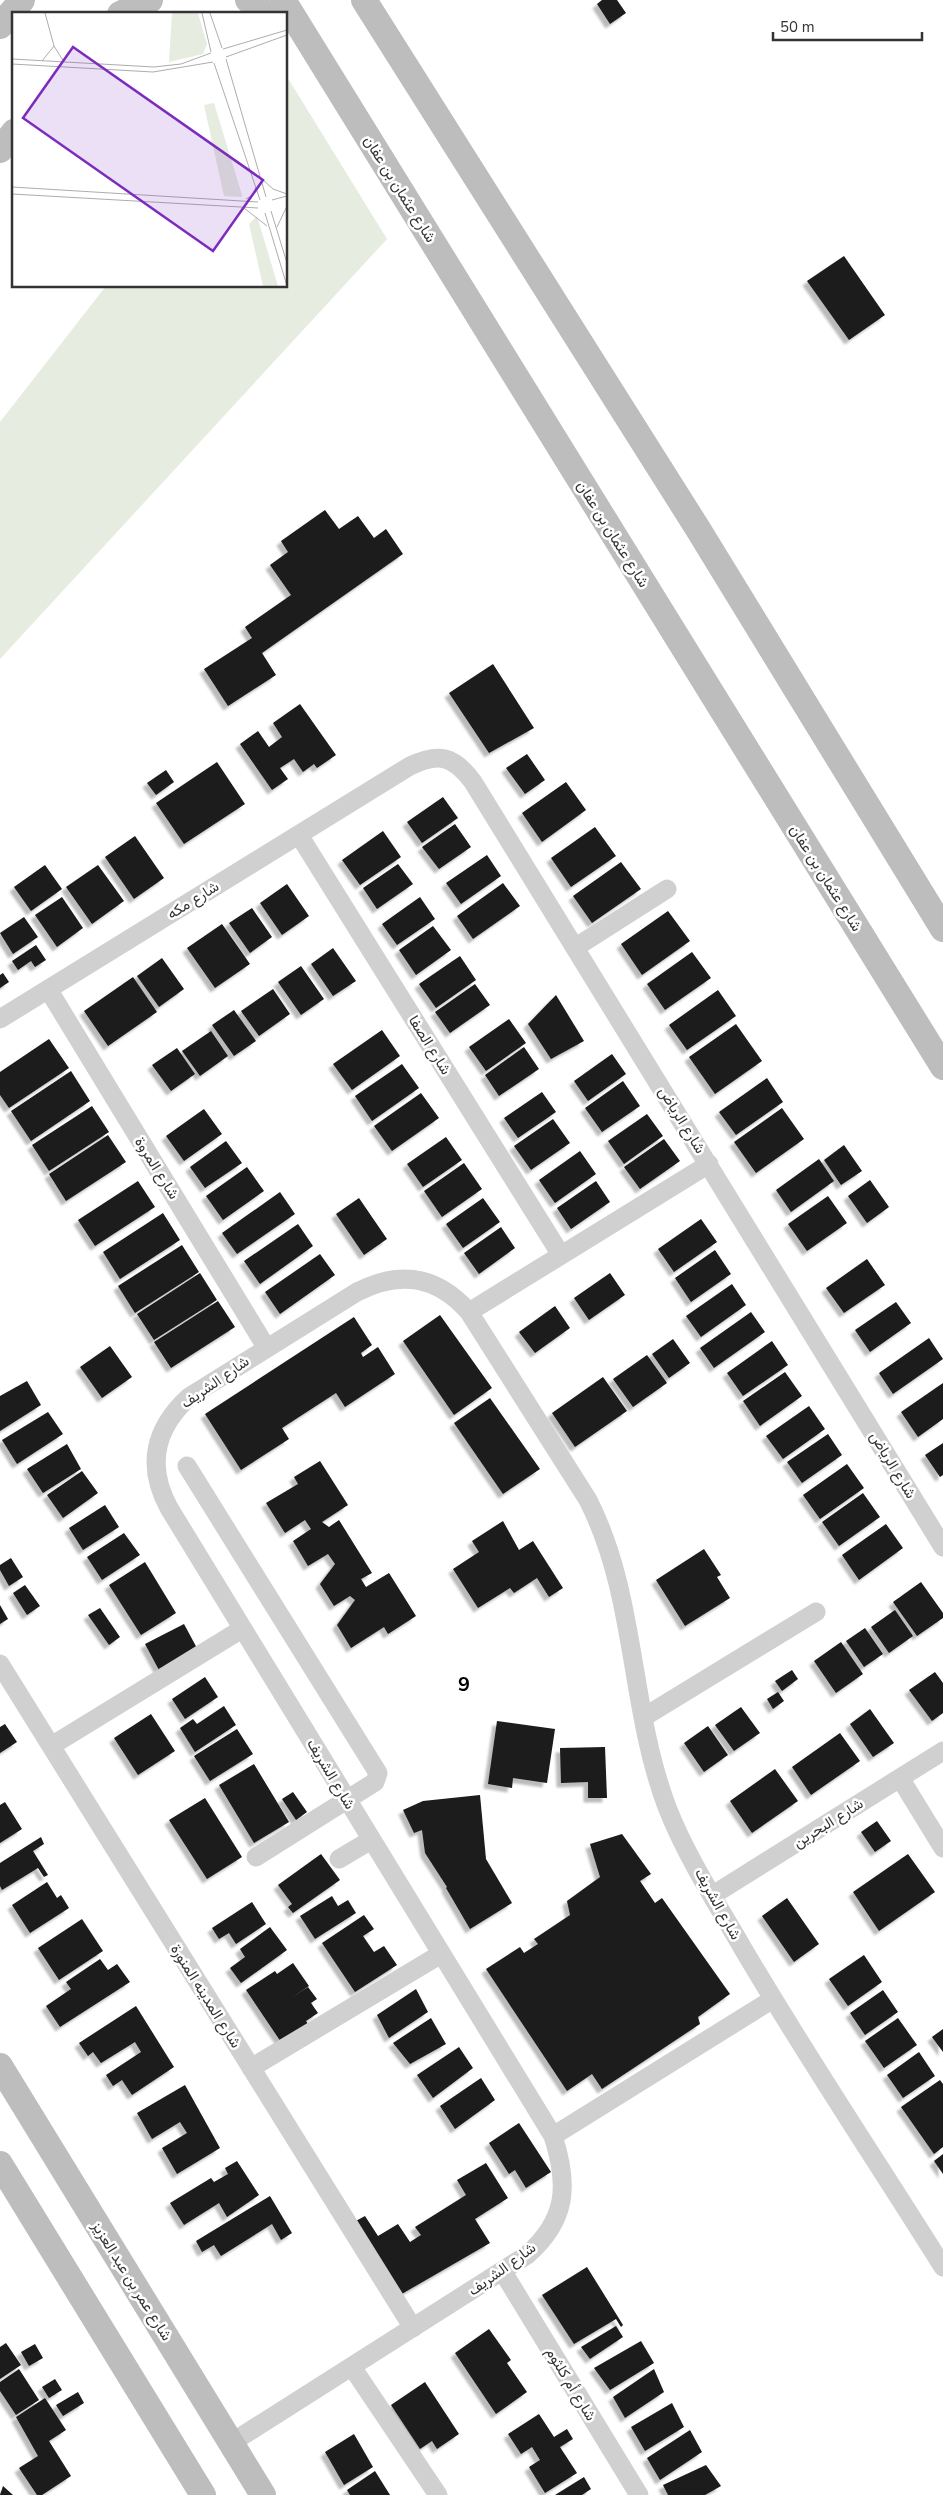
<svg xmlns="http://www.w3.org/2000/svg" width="943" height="2495" font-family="'Nunito Sans',Vazirmatn,sans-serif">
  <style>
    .green { fill: #e6ecdf }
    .building { fill: #1a1a1a; filter: url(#shadow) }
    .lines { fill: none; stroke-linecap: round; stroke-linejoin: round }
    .street { stroke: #d0d0d0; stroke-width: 19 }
    .secondary { stroke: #bdbdbd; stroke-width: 26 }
    .labels { text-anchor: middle; stroke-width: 5; stroke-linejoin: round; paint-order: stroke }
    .street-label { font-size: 15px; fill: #333; stroke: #fff }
    .district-label { font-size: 20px; font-weight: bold; fill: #000; stroke: #fff }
    .inset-road { fill: none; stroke: #adadad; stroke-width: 1 }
    .view { fill: #7b2cbf; fill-opacity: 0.15; stroke: #7b2cbf; stroke-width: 2.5 }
    .inset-edge { fill: none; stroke: #333; stroke-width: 2.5 }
  </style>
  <defs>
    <filter id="shadow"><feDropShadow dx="-4.5" dy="4.5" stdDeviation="1" flood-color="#0004"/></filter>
  </defs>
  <rect width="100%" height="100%" fill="#fff"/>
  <!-- green -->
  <path class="green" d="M 289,80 L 387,239 L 0,659 L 0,422 L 106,286 L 286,286 L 286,81 Z"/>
  <!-- building -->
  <path class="building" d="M 602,0 L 617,0 L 626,13 L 610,24 L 597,4 Z
    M 844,256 L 885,315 L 849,340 L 807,281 Z
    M 325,510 L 339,529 L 358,516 L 374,538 L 386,529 L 403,554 L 262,653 L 276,675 L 228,706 L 204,669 L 252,638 L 245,627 L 291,595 L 270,565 L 288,552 L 281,541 Z
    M 493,664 L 534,728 L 489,753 L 449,693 Z
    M 300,704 L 336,755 L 317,768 L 314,764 L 303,772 L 294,759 L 280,768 L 288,779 L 272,790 L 240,744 L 258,731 L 269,747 L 282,737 L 273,723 Z
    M 527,754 L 545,780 L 525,794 L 506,768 Z
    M 217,762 L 245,804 L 184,844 L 156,803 Z
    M 166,770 L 174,782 L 156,795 L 147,783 Z
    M 566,782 L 586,810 L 542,842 L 522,813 Z
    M 443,797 L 458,818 L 422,843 L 407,822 Z
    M 455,824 L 471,847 L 439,869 L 422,847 Z
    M 595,827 L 616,856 L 571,887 L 551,858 Z
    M 383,831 L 401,857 L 360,885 L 342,860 Z
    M 135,836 L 164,878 L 134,899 L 105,857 Z
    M 487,855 L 501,876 L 461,904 L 446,883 Z
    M 621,862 L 641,889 L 592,923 L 573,896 Z
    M 398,864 L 413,884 L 377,909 L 363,888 Z
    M 45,865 L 62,889 L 31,911 L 14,887 Z
    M 98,865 L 124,901 L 92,924 L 66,887 Z
    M 503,883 L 520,906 L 473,939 L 457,916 Z
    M 287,884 L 309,916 L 282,935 L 260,903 Z
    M 62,897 L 83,928 L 57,947 L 35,915 Z
    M 420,897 L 435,919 L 397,945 L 382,924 Z
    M 252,908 L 272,937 L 250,953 L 229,923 Z
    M 668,911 L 690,941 L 642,975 L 621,944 Z
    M 24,917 L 38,937 L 13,954 L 0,933 Z
    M 222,924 L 250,964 L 215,988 L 187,948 Z
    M 433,926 L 451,950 L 416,975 L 399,950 Z
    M 36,945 L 46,960 L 35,967 L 31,961 L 18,970 L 12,961 Z
    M 333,948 L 356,981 L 333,996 L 311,964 Z
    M 692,952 L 711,978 L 665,1010 L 647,984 Z
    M 460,956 L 476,980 L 436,1008 L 419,984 Z
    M 162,958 L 184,989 L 159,1007 L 137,976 Z
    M 301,966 L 324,999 L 301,1015 L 278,982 Z
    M 3,973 L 9,982 L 0,988 L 0,975 Z
    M 133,977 L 157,1012 L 108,1046 L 84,1011 Z
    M 475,984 L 490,1005 L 450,1033 L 435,1012 Z
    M 273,989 L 290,1014 L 259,1036 L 241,1011 Z
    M 718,990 L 736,1016 L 687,1050 L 669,1025 Z
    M 556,995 L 584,1041 L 551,1059 L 528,1024 Z
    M 234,1010 L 256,1041 L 234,1056 L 212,1025 Z
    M 509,1019 L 526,1043 L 486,1071 L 469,1047 Z
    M 736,1024 L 762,1061 L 715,1094 L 689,1057 Z
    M 382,1030 L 400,1056 L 352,1090 L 333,1064 Z
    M 211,1031 L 228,1056 L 200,1076 L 182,1051 Z
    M 49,1039 L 69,1068 L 9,1108 L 0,1095 L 0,1072 Z
    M 524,1047 L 539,1069 L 499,1096 L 485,1075 Z
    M 177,1048 L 195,1074 L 171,1091 L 152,1065 Z
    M 612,1054 L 626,1074 L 588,1101 L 574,1081 Z
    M 402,1064 L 419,1088 L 372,1121 L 355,1096 Z
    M 71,1071 L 90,1101 L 31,1141 L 11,1111 Z
    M 767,1078 L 783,1102 L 736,1135 L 719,1112 Z
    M 623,1081 L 640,1106 L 602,1132 L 585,1108 Z
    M 542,1092 L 556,1112 L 518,1138 L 504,1118 Z
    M 421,1093 L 439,1118 L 392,1151 L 374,1126 Z
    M 92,1106 L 109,1132 L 49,1171 L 32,1145 Z
    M 782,1108 L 804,1139 L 756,1173 L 734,1142 Z
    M 204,1109 L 222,1134 L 184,1161 L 166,1136 Z
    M 647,1114 L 663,1136 L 624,1164 L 608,1141 Z
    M 553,1119 L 570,1143 L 531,1170 L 514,1146 Z
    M 108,1135 L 126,1162 L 66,1201 L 49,1174 Z
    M 446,1137 L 462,1160 L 423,1187 L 407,1164 Z
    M 664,1139 L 680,1161 L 640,1189 L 624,1167 Z
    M 226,1141 L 242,1163 L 205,1188 L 190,1167 Z
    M 844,1145 L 862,1171 L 841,1185 L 824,1160 Z
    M 580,1151 L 596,1174 L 555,1203 L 539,1180 Z
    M 819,1159 L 834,1181 L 791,1212 L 776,1190 Z
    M 464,1163 L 482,1189 L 442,1217 L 424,1191 Z
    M 247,1167 L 264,1191 L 223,1220 L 206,1196 Z
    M 870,1180 L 889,1207 L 867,1223 L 848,1196 Z
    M 138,1181 L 155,1207 L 95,1246 L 78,1220 Z
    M 596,1181 L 610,1202 L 571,1229 L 557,1208 Z
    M 280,1192 L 295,1214 L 237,1254 L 222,1233 Z
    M 828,1196 L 847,1223 L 807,1251 L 788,1224 Z
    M 359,1198 L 387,1239 L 364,1255 L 336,1214 Z
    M 483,1198 L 500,1222 L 463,1248 L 446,1224 Z
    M 163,1213 L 180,1240 L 120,1279 L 103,1252 Z
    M 701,1219 L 717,1242 L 674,1272 L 658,1249 Z
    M 298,1224 L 313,1246 L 260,1284 L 244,1261 Z
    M 501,1227 L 515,1248 L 479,1274 L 464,1253 Z
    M 182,1245 L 199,1272 L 135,1313 L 118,1286 Z
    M 715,1250 L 731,1274 L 691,1302 L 675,1278 Z
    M 320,1254 L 335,1275 L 280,1314 L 265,1292 Z
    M 867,1259 L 885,1285 L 844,1313 L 826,1288 Z
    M 200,1273 L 217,1300 L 154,1340 L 137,1314 Z
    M 610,1273 L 625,1295 L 589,1320 L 574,1298 Z
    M 732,1284 L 746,1305 L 701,1337 L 686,1316 Z
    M 218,1301 L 235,1327 L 171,1368 L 154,1342 Z
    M 896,1302 L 911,1323 L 870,1352 L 855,1330 Z
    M 555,1306 L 570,1328 L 535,1353 L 519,1332 Z
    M 751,1312 L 765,1332 L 714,1368 L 700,1348 Z
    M 440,1315 L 492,1388 L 454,1415 L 403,1341 Z
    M 354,1317 L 372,1345 L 361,1353 L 363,1357 L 378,1347 L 395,1374 L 345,1407 L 336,1393 L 282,1428 L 289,1439 L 241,1470 L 205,1414 Z
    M 929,1338 L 943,1359 L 893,1394 L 879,1373 Z
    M 673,1339 L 690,1363 L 669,1378 L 652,1354 Z
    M 772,1341 L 788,1365 L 743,1396 L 727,1373 Z
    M 110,1346 L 132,1377 L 102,1398 L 80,1367 Z
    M 647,1355 L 667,1383 L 633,1407 L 613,1379 Z
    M 785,1372 L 802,1396 L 760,1426 L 743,1401 Z
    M 603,1377 L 627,1411 L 575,1447 L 552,1413 Z
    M 27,1381 L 41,1405 L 0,1431 L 0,1396 Z
    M 943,1383 L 943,1419 L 918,1437 L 901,1412 Z
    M 490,1398 L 540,1469 L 503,1494 L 454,1423 Z
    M 809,1406 L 825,1429 L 783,1459 L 766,1436 Z
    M 48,1412 L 63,1434 L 17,1464 L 2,1440 Z
    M 828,1434 L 842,1455 L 802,1483 L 787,1462 Z
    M 943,1443 L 943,1475 L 940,1477 L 925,1455 Z
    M 67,1444 L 81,1469 L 43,1493 L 27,1469 Z
    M 320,1461 L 348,1505 L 322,1522 L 329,1527 L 339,1520 L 372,1573 L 361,1579 L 366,1587 L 389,1573 L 416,1616 L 388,1634 L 384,1627 L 351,1648 L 337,1625 L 355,1600 L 350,1596 L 334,1606 L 320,1584 L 335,1564 L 328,1554 L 308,1566 L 293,1541 L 311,1529 L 305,1520 L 285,1533 L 266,1503 L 298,1484 L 294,1477 Z
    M 847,1464 L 864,1488 L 820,1519 L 803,1495 Z
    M 82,1471 L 98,1493 L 63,1518 L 47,1495 Z
    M 863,1493 L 880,1517 L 839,1546 L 822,1522 Z
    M 105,1505 L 119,1527 L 83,1550 L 69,1528 Z
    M 503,1521 L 519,1550 L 533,1541 L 563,1588 L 549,1597 L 537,1578 L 514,1593 L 510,1588 L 478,1608 L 453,1569 L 479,1552 L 472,1541 Z
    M 886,1524 L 903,1548 L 859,1580 L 842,1555 Z
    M 124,1533 L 140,1555 L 102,1580 L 87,1557 Z
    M 704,1549 L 721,1575 L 717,1577 L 730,1598 L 685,1626 L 656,1580 Z
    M 11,1558 L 23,1577 L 9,1586 L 0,1570 L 0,1565 Z
    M 145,1562 L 176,1613 L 141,1635 L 109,1585 Z
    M 921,1582 L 943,1613 L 943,1618 L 917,1636 L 893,1602 Z
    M 25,1585 L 40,1606 L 27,1615 L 13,1593 Z
    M 0,1605 L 8,1619 L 0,1624 Z
    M 100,1608 L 120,1637 L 109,1645 L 88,1615 Z
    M 895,1610 L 913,1636 L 889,1653 L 871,1627 Z
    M 184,1624 L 198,1650 L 159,1670 L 145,1644 Z
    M 865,1628 L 883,1654 L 864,1667 L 846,1641 Z
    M 841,1642 L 863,1674 L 836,1693 L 814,1661 Z
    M 792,1670 L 798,1679 L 782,1691 L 775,1681 Z
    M 935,1672 L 943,1683 L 943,1713 L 932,1721 L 909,1690 Z
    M 205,1677 L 218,1697 L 185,1719 L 172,1699 Z
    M 778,1692 L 784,1701 L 773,1709 L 767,1699 Z
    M 224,1706 L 236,1725 L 195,1752 L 180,1728 L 193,1719 L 197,1724 Z
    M 741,1707 L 760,1733 L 734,1751 L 715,1725 Z
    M 870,1709 L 894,1743 L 873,1757 L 850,1724 Z
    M 151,1714 L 175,1751 L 138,1775 L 114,1738 Z
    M 497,1721 L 555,1729 L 547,1783 L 513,1778 L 512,1788 L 488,1784 Z
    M 5,1724 L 17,1742 L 0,1753 L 0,1727 Z
    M 708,1726 L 728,1755 L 704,1772 L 684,1743 Z
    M 237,1729 L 253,1754 L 210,1781 L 194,1756 Z
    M 840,1733 L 860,1761 L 811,1795 L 792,1767 Z
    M 605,1747 L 607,1798 L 588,1798 L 588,1782 L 561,1783 L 560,1748 Z
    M 254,1764 L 289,1822 L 254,1843 L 219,1785 Z
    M 775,1769 L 798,1801 L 752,1833 L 730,1801 Z
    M 293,1792 L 307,1812 L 296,1820 L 282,1799 Z
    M 480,1795 L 486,1859 L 512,1903 L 470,1929 L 446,1888 L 447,1887 L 425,1853 L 422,1830 L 414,1833 L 403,1810 L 423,1801 Z
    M 205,1798 L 242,1857 L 207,1879 L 169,1820 Z
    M 5,1802 L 22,1829 L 0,1843 L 0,1805 Z
    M 877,1821 L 891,1841 L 875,1852 L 861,1832 Z
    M 622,1834 L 651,1874 L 640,1881 L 655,1903 L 662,1898 L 730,1994 L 698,2017 L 700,2024 L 602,2089 L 592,2074 L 567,2091 L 486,1969 L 520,1947 L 524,1953 L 538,1944 L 534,1939 L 570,1915 L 567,1901 L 600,1877 L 590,1844 Z
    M 41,1837 L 44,1844 L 33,1851 L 48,1875 L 44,1877 L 38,1868 L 2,1890 L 0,1886 L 0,1863 Z
    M 321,1854 L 340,1880 L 293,1913 L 288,1907 L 292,1904 L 278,1885 Z
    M 908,1854 L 935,1892 L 879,1931 L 853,1892 Z
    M 47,1882 L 57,1898 L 61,1895 L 69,1908 L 30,1933 L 12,1905 Z
    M 332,1896 L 338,1906 L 348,1900 L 356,1913 L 315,1939 L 300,1916 Z
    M 787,1898 L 819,1944 L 794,1962 L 762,1916 Z
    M 252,1902 L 266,1924 L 236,1944 L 229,1933 L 219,1939 L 212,1928 Z
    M 364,1915 L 374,1929 L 363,1936 L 374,1952 L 384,1946 L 397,1965 L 355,1992 L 322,1943 Z
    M 82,1919 L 103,1951 L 59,1980 L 38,1948 Z
    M 270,1927 L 287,1950 L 241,1983 L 230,1968 L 245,1957 L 240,1949 Z
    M 864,1955 L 882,1982 L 848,2006 L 829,1979 Z
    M 100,1959 L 108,1970 L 117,1964 L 130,1982 L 60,2027 L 46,2006 L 71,1989 L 66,1982 Z
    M 293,1963 L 309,1986 L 288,2000 L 308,1987 L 317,1999 L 311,2003 L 318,2013 L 306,2021 L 308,2024 L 281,2042 L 246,1990 L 275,1971 L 277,1974 Z
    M 416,1989 L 428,2012 L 389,2038 L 377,2015 Z
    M 883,1990 L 898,2012 L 865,2035 L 850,2013 Z
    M 136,2006 L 174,2067 L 132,2095 L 122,2080 L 113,2086 L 106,2075 L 141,2052 L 135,2042 L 101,2063 L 93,2052 L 88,2056 L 79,2043 Z
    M 431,2018 L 446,2044 L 410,2064 L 393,2043 Z
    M 898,2018 L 917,2045 L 884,2068 L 865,2041 Z
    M 943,2029 L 943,2052 L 932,2037 Z
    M 459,2047 L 473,2068 L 433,2098 L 417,2075 Z
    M 919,2052 L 935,2076 L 903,2098 L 887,2075 Z
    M 481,2078 L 495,2100 L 455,2129 L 440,2106 Z
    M 940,2080 L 943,2084 L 943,2147 L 934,2154 L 901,2107 Z
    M 185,2085 L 220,2148 L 177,2174 L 162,2148 L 187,2133 L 180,2122 L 152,2139 L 137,2113 Z
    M 519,2123 L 551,2172 L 526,2188 L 515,2170 L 509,2174 L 489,2143 Z
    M 943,2154 L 943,2174 L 934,2161 Z
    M 237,2161 L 259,2195 L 227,2217 L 219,2203 L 184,2225 L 170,2203 L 211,2178 L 214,2182 L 228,2174 L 225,2168 Z
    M 486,2163 L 508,2198 L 475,2219 L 490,2243 L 400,2295 L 354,2222 L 365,2216 L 378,2236 L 398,2224 L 410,2242 L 421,2235 L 415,2227 L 466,2195 L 457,2180 Z
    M 270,2196 L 292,2233 L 281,2240 L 272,2224 L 221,2256 L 214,2245 L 202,2252 L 196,2241 Z
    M 587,2267 L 623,2325 L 621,2327 L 616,2319 L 574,2344 L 542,2295 Z
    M 616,2326 L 623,2337 L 590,2359 L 581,2347 Z
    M 489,2329 L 511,2360 L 507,2363 L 527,2392 L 496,2414 L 455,2353 Z
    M 641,2341 L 654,2363 L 610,2390 L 594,2368 Z
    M 6,2343 L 21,2365 L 0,2379 L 0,2347 Z
    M 35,2344 L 43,2358 L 29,2366 L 21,2352 Z
    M 19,2369 L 39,2400 L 16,2415 L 0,2391 L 0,2382 Z
    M 654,2369 L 664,2392 L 625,2418 L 613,2397 Z
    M 55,2379 L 62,2390 L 49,2398 L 42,2387 Z
    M 425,2382 L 459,2434 L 437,2449 L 432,2441 L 420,2449 L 391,2405 Z
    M 78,2392 L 84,2403 L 63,2416 L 56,2405 Z
    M 45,2398 L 66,2430 L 49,2441 L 71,2476 L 42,2495 L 37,2495 L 19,2468 L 38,2456 L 16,2417 Z
    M 672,2403 L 684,2427 L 645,2451 L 631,2427 Z
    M 539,2414 L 554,2437 L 567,2429 L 573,2439 L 560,2447 L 577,2473 L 545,2493 L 529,2467 L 540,2460 L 532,2447 L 521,2454 L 508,2434 Z
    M 690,2430 L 702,2452 L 660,2480 L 647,2458 Z
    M 354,2434 L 373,2467 L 344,2485 L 325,2452 Z
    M 706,2465 L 721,2486 L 705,2495 L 668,2495 L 663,2485 Z
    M 375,2471 L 390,2495 L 350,2495 L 347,2490 Z
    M 584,2477 L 591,2489 L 582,2495 L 555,2495 Z
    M 3,2486 L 13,2495 L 0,2495 Z"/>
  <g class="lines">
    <!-- street -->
    <path class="street" d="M 299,835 L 561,1255
      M 576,947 L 667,889
      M 48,989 L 266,1347
      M 0,1019 L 410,766 C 439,752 454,756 473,782 L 943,1547
      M 469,1312 L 709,1164
      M 187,1466 L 378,1773 L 375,1782 L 256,1857
      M 0,1664 L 413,2328
      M 644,1717 L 816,1612
      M 51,1746 L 242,1629
      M 900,1778 L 943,1848
      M 339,1859 L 371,1840
      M 713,1895 L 943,1751
      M 251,2068 L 441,1954
      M 553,2136 L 773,1999
      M 503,2272 L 639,2495
      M 352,2367 L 438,2495
      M 231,2443 L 527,2255 C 567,2220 569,2185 553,2136 L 169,1508 C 146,1466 154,1429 189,1397 L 357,1292 C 400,1270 437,1276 469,1312 L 588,1500 C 637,1596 629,1707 667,1807 C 686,1856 716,1902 742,1947 C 806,2056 876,2160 943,2267"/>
    <!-- secondary -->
    <path class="secondary" d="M 248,0 L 266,14
      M 283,0 L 943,1067
      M 364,0 L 698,529 L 943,929
      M 120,14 L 150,0
      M 0,26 L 22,0
      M 0,150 L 14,132
      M 0,2066 L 263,2495
      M 0,2164 L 203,2495"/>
  </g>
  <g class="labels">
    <!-- street labels -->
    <g class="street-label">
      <text transform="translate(400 189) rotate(58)" y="5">شارع عثمان بن عفان</text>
      <text transform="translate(613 534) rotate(58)" y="5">شارع عثمان بن عفان</text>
      <text transform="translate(826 878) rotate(58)" y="5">شارع عثمان بن عفان</text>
      <text transform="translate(193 900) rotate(-32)" y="5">شارع مكه</text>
      <text transform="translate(430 1045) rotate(58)" y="5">شارع الصفا</text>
      <text transform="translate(682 1120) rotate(58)" y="5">شارع الرياض</text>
      <text transform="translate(157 1168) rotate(58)" y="5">شارع المروة</text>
      <text transform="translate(215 1382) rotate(-35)" y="5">شارع الشريف</text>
      <text transform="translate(893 1465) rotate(59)" y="5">شارع الرياض</text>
      <text transform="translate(331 1774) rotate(59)" y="5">شارع الشريف</text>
      <text transform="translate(828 1823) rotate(-32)" y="5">شارع البحرين</text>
      <text transform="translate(718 1904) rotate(61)" y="5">شارع الشريف</text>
      <text transform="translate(206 1996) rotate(58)" y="5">شارع المدينه المنورة</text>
      <text transform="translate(502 2269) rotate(-36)" y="5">شارع الشريف</text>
      <text transform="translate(132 2281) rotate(58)" y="5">شارع عمر بن عبد العزيز</text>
      <text transform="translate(571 2384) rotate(59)" y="5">شارع أم كلثوم</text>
    </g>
    <!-- district labels -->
    <g class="district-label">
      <text x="464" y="1691">9</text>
    </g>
  </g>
  <!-- overview -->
  <g transform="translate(12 12)">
    <rect width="275" height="275" fill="#fff"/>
    <path d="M 160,1 L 186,1 L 195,32 L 191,42 L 157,50 ZM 202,91 L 230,183 L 230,185 L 212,184 L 192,93 ZM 245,204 L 266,274 L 251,274 L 237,212 Z" fill="#e6ecdf"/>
    <path class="inset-road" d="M 33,1 L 42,34 L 52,50M 190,1 L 199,40M 198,1 L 210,36M 211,37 L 275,18M 214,45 L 275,23M 0,47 L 142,55 L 169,52 L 199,41M 214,47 L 254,185M 30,49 L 42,34M 202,51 L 248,188M 0,52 L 141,60 L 201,50M 251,168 L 261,177 L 275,182M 0,175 L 246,190M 0,182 L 246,196M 234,187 L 241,183 L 244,175M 260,188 L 275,184M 232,196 L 255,214M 259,199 L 275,251M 253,201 L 275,274M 265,215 L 275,194"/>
    <path class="view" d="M 61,35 L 251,168 L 201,239 L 11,106 Z"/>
    <rect width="275" height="275" class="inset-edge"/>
  </g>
  <!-- scale -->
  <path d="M773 32v8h149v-8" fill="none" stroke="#333333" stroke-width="2.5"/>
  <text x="780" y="32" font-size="15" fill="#333333" stroke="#ffffff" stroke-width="4" paint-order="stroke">50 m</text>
</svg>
